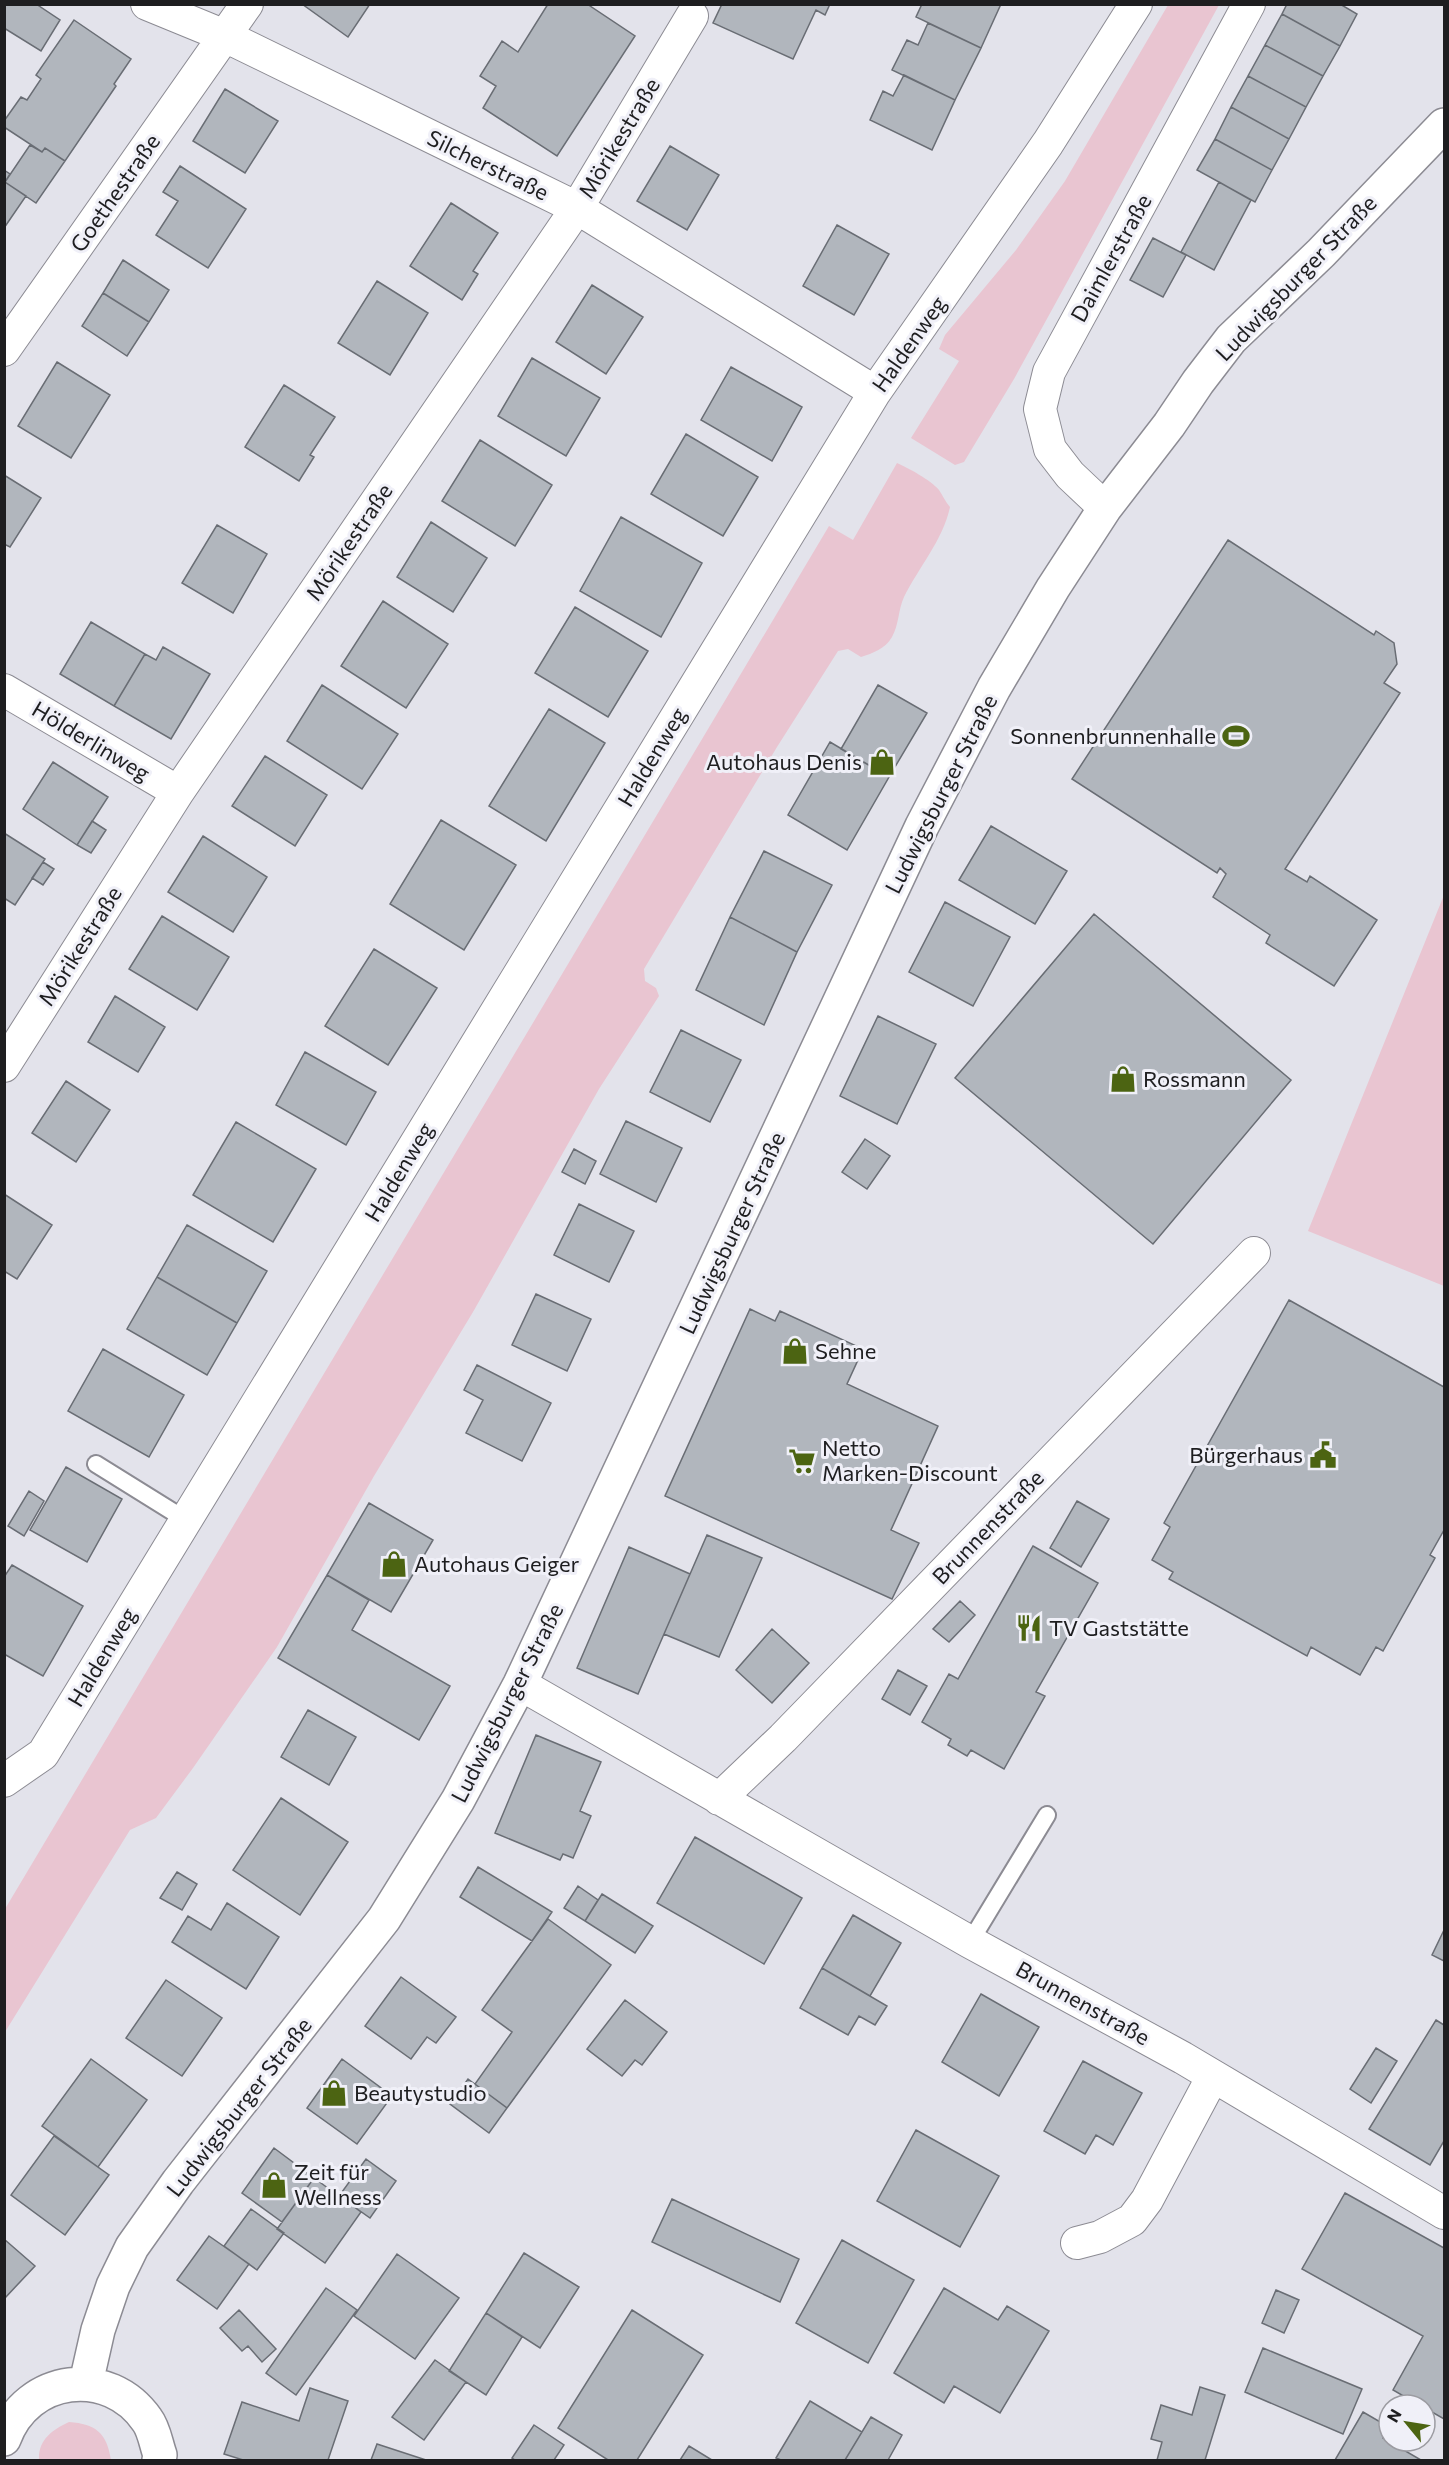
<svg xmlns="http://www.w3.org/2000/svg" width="1449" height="2465" font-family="Commissioner,sans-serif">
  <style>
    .green { fill: #e9c5d1 }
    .building { fill: #b1b6bd; stroke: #696d74; stroke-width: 1.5 }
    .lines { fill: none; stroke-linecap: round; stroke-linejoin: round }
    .lane-casing { stroke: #8c8b93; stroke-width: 20 }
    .street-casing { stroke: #8c8b93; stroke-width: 34 }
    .secondary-casing { stroke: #8c8b93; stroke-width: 36 }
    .lane { stroke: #fff; stroke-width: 16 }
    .street { stroke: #fff; stroke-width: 32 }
    .secondary { stroke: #fff; stroke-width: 33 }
    .labels { text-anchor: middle; stroke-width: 6; stroke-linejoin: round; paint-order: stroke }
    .street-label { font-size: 22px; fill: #1e1e20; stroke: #f0f0f8 }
    .poi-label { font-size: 22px; fill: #1e1e20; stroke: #f0f0f8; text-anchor: start }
  </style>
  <rect width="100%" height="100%" fill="#e3e3eb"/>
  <!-- green -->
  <path class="green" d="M 1168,5 L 1219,5 L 1014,379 L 964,462 L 955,465 L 911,438 L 959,361 L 939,349 L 945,335 L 1016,250 L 1065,181 Z
    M 897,463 C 908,468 931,480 939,490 C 943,496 945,501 950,507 C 943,540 919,567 904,597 C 898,610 899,625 892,637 C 885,649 873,653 861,657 L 848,649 L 838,651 L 777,747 L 644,969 L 645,981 L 656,988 L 659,996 L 599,1089 L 473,1312 L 374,1476 L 277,1647 L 193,1768 L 156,1818 L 130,1830 L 5,2032 L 5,1909 L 829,526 L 853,540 Z
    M 1444,895 L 1444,1286 L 1308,1231 Z
    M 69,2422 C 96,2424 107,2433 111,2460 L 39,2460 C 38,2440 52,2430 69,2422 Z"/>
  <!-- building -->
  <path class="building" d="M 4,4 L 36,4 L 60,20 L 41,51 L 4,28 Z
    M 302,4 L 370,4 L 348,37 Z
    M 548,4 L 587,4 L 635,36 L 557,156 L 483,108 L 496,86 L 480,76 L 502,41 L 518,52 Z
    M 722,4 L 830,4 L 825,15 L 816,10 L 793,59 L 713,23 Z
    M 922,4 L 1001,4 L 981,48 L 916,17 Z
    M 1287,4 L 1340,4 L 1357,14 L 1340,46 L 1282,14 Z
    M 1282,14 L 1340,46 L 1323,76 L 1265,45 Z
    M 74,20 L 131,59 L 114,84 L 116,86 L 65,161 L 45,148 L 42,152 L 4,127 L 4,121 L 21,97 L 27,100 L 41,79 L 36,75 Z
    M 928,23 L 981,48 L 955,100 L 892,70 L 907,40 L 918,45 Z
    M 1265,45 L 1323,76 L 1306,107 L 1248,76 Z
    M 904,75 L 955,100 L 932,150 L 870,120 L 883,91 L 893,96 Z
    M 1248,76 L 1306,107 L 1289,139 L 1231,107 Z
    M 225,89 L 278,121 L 245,173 L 193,141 Z
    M 1231,107 L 1289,139 L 1272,170 L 1215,139 Z
    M 1215,139 L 1272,170 L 1255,202 L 1197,170 Z
    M 30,145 L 42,152 L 45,148 L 65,161 L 36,203 L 5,182 Z
    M 670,146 L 719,175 L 687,230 L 637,201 Z
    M 180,166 L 246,209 L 208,268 L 156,235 L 178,201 L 163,192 Z
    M 4,170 L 10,174 L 5,182 L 26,196 L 4,228 Z
    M 1219,182 L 1251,200 L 1214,270 L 1181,252 Z
    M 451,203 L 498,233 L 473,271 L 478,274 L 462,300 L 410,266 Z
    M 837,225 L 889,254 L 854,315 L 803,286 Z
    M 1153,238 L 1186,255 L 1163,297 L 1130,280 Z
    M 123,260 L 169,290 L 149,322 L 103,293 Z
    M 377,281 L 428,313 L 390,375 L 338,343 Z
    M 592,285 L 643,317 L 606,374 L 556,342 Z
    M 103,293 L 149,322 L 127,356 L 82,326 Z
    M 532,358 L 600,398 L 566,456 L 498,416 Z
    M 57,362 L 110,395 L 71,458 L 18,426 Z
    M 731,367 L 802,407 L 772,461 L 701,420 Z
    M 284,385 L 335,417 L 310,455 L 314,457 L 299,481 L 245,447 Z
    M 686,434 L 758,477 L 723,536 L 651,494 Z
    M 480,440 L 552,485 L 515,546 L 442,501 Z
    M 4,475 L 41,498 L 10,547 L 4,544 Z
    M 621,517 L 702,563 L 661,637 L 580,591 Z
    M 431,522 L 487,558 L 453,612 L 397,577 Z
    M 217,525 L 267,554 L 233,613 L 182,583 Z
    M 1228,540 L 1374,635 L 1376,631 L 1394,643 L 1397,664 L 1384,683 L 1400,693 L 1285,869 L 1307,882 L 1310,876 L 1377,920 L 1334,986 L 1266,943 L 1270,935 L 1213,897 L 1226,874 L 1220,868 L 1217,873 L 1072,779 Z
    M 383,601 L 448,644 L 406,708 L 341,666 Z
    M 575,607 L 648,651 L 608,717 L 535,673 Z
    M 91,622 L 145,654 L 114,706 L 60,674 Z
    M 163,647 L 210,674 L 171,739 L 114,706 L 145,654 L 156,660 Z
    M 322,685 L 398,734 L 362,789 L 287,741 Z
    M 878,685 L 927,713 L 889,777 L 841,749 Z
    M 549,709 L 605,743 L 546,841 L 489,806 Z
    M 830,742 L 889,777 L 847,850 L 788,815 Z
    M 265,756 L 327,795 L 295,846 L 232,806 Z
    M 53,762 L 108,797 L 77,845 L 23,809 Z
    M 441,820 L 516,865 L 464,950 L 390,904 Z
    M 92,821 L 106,830 L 91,853 L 77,845 Z
    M 991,826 L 1067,871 L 1035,924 L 959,880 Z
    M 4,833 L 45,859 L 15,905 L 4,898 Z
    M 203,836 L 267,877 L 233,932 L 168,892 Z
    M 764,851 L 832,885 L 797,952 L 730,917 Z
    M 43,862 L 54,869 L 43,885 L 32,878 Z
    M 945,902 L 1010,937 L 973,1006 L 909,972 Z
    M 1094,914 L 1291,1080 L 1153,1244 L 955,1078 Z
    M 162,916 L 229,957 L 197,1010 L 129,969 Z
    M 730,917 L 797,952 L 764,1025 L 696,990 Z
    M 374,949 L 437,988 L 388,1065 L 325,1026 Z
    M 115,996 L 165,1027 L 138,1072 L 88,1042 Z
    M 878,1016 L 936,1044 L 897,1124 L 840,1096 Z
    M 681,1030 L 741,1060 L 710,1122 L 650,1092 Z
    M 305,1052 L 376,1092 L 346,1145 L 276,1105 Z
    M 66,1081 L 110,1110 L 76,1162 L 32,1133 Z
    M 626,1121 L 682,1148 L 656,1202 L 600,1174 Z
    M 236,1122 L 316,1169 L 273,1242 L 193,1195 Z
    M 865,1139 L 890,1156 L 867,1189 L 842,1172 Z
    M 574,1149 L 596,1161 L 585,1184 L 562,1172 Z
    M 4,1194 L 52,1225 L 17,1279 L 4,1271 Z
    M 579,1204 L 634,1231 L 609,1282 L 554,1255 Z
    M 187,1225 L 267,1271 L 237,1323 L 157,1277 Z
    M 157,1277 L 237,1323 L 207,1375 L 127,1329 Z
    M 536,1294 L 591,1319 L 567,1371 L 512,1345 Z
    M 1289,1300 L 1444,1387 L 1444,1530 L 1430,1555 L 1435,1558 L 1383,1651 L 1376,1647 L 1360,1675 L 1311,1647 L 1307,1656 L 1169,1579 L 1173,1572 L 1152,1560 L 1170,1527 L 1164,1523 Z
    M 750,1309 L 775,1321 L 780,1311 L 863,1349 L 847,1384 L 938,1426 L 891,1530 L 919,1543 L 892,1599 L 665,1496 Z
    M 103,1349 L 184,1395 L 149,1457 L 68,1411 Z
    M 477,1365 L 551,1403 L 522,1461 L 466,1433 L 483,1400 L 464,1390 Z
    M 66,1467 L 122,1499 L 87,1562 L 30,1530 Z
    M 29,1491 L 44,1501 L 24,1536 L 8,1526 Z
    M 1077,1501 L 1109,1519 L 1081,1567 L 1050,1548 Z
    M 369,1503 L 433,1540 L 391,1612 L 327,1575 Z
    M 707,1535 L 762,1558 L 719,1657 L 664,1634 Z
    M 1033,1546 L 1098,1583 L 1036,1692 L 1045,1696 L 1004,1769 L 971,1750 L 967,1756 L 948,1745 L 951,1739 L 922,1722 L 949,1674 L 958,1679 Z
    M 629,1547 L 690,1574 L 638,1694 L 577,1668 Z
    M 12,1565 L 83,1606 L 43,1676 L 4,1654 L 4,1577 Z
    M 327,1575 L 369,1600 L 352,1630 L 450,1686 L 419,1740 L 278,1658 Z
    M 960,1601 L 975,1615 L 949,1642 L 933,1629 Z
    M 772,1629 L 809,1663 L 772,1703 L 736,1670 Z
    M 898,1670 L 927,1686 L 910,1715 L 882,1699 Z
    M 308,1710 L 356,1737 L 329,1785 L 281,1757 Z
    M 536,1735 L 601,1762 L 580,1811 L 591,1816 L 573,1858 L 563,1854 L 560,1860 L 495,1833 Z
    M 281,1798 L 348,1842 L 300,1915 L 233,1870 Z
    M 695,1837 L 802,1898 L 764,1964 L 657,1903 Z
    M 478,1867 L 552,1912 L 532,1941 L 460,1897 Z
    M 177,1872 L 197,1884 L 182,1910 L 160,1898 Z
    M 578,1886 L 598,1900 L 585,1921 L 564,1908 Z
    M 602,1894 L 653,1926 L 635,1953 L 585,1921 Z
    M 227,1903 L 279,1937 L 246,1989 L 172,1942 L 188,1916 L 211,1930 Z
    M 853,1915 L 901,1943 L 870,1996 L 822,1968 Z
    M 548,1919 L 611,1965 L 507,2108 L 475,2084 L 512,2032 L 482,2010 Z
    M 1444,1930 L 1444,1961 L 1432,1955 Z
    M 822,1968 L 887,2006 L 875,2025 L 859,2016 L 848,2035 L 800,2008 Z
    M 401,1977 L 456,2017 L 436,2043 L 427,2037 L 411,2059 L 365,2026 Z
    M 166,1980 L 222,2018 L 182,2076 L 126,2038 Z
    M 981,1994 L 1039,2027 L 999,2096 L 942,2062 Z
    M 625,2000 L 667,2032 L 642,2065 L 635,2060 L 622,2076 L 587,2049 Z
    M 1436,2020 L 1444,2025 L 1444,2141 L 1430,2165 L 1369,2129 Z
    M 1376,2048 L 1397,2061 L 1371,2103 L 1350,2089 Z
    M 91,2059 L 147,2100 L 98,2167 L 42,2126 Z
    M 342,2059 L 392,2096 L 357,2144 L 307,2108 Z
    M 1083,2061 L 1142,2093 L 1113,2145 L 1096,2135 L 1085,2154 L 1044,2131 Z
    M 468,2079 L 507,2108 L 489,2133 L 450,2104 Z
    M 916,2130 L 999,2176 L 960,2247 L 877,2201 Z
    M 54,2136 L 109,2175 L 65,2235 L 11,2195 Z
    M 274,2148 L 314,2178 L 282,2222 L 242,2193 Z
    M 366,2159 L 396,2181 L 370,2218 L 339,2196 Z
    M 314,2178 L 361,2212 L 325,2263 L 277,2229 Z
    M 1345,2193 L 1444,2248 L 1444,2419 L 1425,2408 L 1425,2405 L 1419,2405 L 1393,2390 L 1423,2336 L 1302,2269 Z
    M 672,2199 L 799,2259 L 780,2302 L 652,2242 Z
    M 251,2209 L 284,2233 L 257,2270 L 224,2246 Z
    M 209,2236 L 249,2264 L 217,2309 L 177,2280 Z
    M 4,2239 L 35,2266 L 4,2299 Z
    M 842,2240 L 914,2280 L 868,2363 L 796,2323 Z
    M 524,2253 L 579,2287 L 540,2348 L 486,2313 Z
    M 397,2254 L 459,2298 L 415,2359 L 354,2316 Z
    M 326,2288 L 357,2310 L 296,2395 L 266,2373 Z
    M 944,2288 L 998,2320 L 1007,2306 L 1049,2331 L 1000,2413 L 954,2386 L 944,2403 L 894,2373 Z
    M 1276,2290 L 1299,2300 L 1284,2333 L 1262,2323 Z
    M 239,2310 L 276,2349 L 262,2362 L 248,2346 L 242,2351 L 220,2328 Z
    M 632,2310 L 703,2355 L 637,2460 L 608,2460 L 558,2428 Z
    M 486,2313 L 522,2337 L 486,2395 L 449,2371 Z
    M 1263,2348 L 1362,2389 L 1343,2434 L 1245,2392 Z
    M 435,2360 L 466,2382 L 424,2440 L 392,2417 Z
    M 1200,2387 L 1225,2395 L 1205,2460 L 1157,2460 L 1162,2442 L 1151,2439 L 1161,2405 L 1192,2415 Z
    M 310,2388 L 348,2401 L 328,2460 L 243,2460 L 224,2454 L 242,2402 L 299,2421 Z
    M 810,2401 L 862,2432 L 845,2460 L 781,2460 L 776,2458 Z
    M 1363,2412 L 1389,2427 L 1383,2438 L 1421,2460 L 1335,2460 Z
    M 871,2417 L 902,2435 L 888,2460 L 845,2460 Z
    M 534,2425 L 564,2445 L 554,2460 L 515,2460 L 512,2458 Z
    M 377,2444 L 426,2460 L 371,2460 Z
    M 689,2446 L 712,2460 L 680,2460 Z"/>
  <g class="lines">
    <defs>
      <path id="lane" d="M 96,1464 L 186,1520
        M 970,1942 L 1047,1815"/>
      <path id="street" d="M 147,4 L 225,36 L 577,208 L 875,392
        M 4,350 L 247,4
        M 1105,508 L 1070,475 L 1050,449 L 1040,409 L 1049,372 L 1249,4
        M 4,690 L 178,792
        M 4,1066 L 178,792 L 577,208 L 692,16
        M 520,1684 L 970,1942 L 1183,2058 L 1444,2213
        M 4,1781 L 43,1754 L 875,392 L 1048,143 L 1136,4
        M 719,1799 L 783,1738 L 1254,1253
        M 1077,2243 L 1100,2237 L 1132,2220 L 1147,2200 L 1213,2076"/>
      <path id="secondary" d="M 86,2383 L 98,2330 L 113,2286 L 132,2247 L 178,2182 L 384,1919 L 458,1800 L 520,1684 L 922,826 L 994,688 L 1053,588 L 1105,508 L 1169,425 L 1198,382 L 1231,339 L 1321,253 L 1444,125
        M 4,2439 C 27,2375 109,2365 147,2420 C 154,2429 156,2444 160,2455 L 159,2460"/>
    </defs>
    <!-- lane casing -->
    <use href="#lane" class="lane-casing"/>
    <!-- street casing -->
    <use href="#street" class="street-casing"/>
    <!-- secondary casing -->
    <use href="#secondary" class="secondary-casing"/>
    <!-- lane -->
    <use href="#lane" class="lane"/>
    <!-- street -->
    <use href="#street" class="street"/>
    <!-- secondary -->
    <use href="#secondary" class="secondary"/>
  </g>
  <!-- icons -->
  <defs>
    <symbol id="stadium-bare" viewBox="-9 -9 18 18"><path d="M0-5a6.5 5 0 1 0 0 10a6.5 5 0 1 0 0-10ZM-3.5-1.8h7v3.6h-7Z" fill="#4c6412" stroke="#f0f0f8" stroke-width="2.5" paint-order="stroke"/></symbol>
    <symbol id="shop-bare" viewBox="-9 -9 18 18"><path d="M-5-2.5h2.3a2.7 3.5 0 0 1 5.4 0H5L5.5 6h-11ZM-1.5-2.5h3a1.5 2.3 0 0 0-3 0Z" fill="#4c6412" stroke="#f0f0f8" stroke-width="2.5" paint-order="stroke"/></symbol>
    <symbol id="civic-bare" viewBox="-9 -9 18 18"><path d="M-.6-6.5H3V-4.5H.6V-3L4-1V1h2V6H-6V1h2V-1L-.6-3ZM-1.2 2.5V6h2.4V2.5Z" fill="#4c6412" stroke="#f0f0f8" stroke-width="2.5" paint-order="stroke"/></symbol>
    <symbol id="supermarket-bare" viewBox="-9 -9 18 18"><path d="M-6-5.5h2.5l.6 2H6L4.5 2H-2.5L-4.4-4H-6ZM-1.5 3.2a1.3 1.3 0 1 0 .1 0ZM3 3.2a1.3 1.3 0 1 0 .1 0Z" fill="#4c6412" stroke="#f0f0f8" stroke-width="2.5" paint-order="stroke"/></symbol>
    <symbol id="restaurant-bare" viewBox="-9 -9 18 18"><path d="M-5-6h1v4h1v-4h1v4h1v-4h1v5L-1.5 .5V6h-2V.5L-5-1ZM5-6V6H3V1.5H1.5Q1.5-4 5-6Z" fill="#4c6412" stroke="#f0f0f8" stroke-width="2.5" paint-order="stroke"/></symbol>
  </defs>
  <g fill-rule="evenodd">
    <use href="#stadium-bare" x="1217" y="717" width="38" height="38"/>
    <use href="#shop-bare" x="863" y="743" width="38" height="38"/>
    <use href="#shop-bare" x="1104" y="1060" width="38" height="38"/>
    <use href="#shop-bare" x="776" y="1332" width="38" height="38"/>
    <use href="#civic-bare" x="1304" y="1436" width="38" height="38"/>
    <use href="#supermarket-bare" x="783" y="1442" width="38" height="38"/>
    <use href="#shop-bare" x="375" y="1545" width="38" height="38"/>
    <use href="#restaurant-bare" x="1010" y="1609" width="38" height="38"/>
    <use href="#shop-bare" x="315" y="2074" width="38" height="38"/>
    <use href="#shop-bare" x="255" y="2166" width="38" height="38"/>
  </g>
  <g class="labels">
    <!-- street labels -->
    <g class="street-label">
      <text transform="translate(619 138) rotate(-59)" y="8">Mörikestraße</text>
      <text transform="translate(488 165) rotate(26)" y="8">Silcherstraße</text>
      <text transform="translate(115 193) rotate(-55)" y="8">Goethestraße</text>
      <text transform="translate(1111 258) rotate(-61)" y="8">Daimlerstraße</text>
      <text transform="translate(1296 278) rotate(-46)" y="8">Ludwigsburger Straße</text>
      <text transform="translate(909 344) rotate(-55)" y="8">Haldenweg</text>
      <text transform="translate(349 542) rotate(-56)" y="8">Mörikestraße</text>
      <text transform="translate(91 741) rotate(31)" y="8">Hölderlinweg</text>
      <text transform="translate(652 757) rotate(-59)" y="8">Haldenweg</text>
      <text transform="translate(941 794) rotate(-63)" y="8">Ludwigsburger Straße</text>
      <text transform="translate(80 946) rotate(-58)" y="8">Mörikestraße</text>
      <text transform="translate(399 1172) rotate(-59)" y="8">Haldenweg</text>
      <text transform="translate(732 1233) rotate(-65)" y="8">Ludwigsburger Straße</text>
      <text transform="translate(988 1527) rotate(-46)" y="8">Brunnenstraße</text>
      <text transform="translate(102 1657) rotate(-59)" y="8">Haldenweg</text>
      <text transform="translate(507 1703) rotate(-63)" y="8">Ludwigsburger Straße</text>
      <text transform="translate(1083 2003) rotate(29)" y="8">Brunnenstraße</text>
      <text transform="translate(239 2107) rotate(-52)" y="8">Ludwigsburger Straße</text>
    </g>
    <!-- poi labels -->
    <g class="poi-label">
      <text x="1216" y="744" text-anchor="end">Sonnenbrunnenhalle</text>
      <text x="862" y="770" text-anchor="end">Autohaus Denis</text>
      <text x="1143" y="1087">Rossmann</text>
      <text x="815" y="1359">Sehne</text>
      <text x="822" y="1456">Netto<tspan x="822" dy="25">Marken-Discount</tspan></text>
      <text x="1303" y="1463" text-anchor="end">Bürgerhaus</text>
      <text x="414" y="1572">Autohaus Geiger</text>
      <text x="1049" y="1636">TV Gaststätte</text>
      <text x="354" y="2101">Beautystudio</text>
      <text x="294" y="2180">Zeit für<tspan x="294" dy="25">Wellness</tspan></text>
    </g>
  </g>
  <!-- border -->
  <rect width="1449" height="2465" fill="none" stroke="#1e1e20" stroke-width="12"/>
  <!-- north arrow -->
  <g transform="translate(1407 2423) rotate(300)"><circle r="28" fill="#f0f0f8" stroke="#9c9ca2" stroke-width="1.5"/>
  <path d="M0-4.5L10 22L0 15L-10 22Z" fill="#4c6412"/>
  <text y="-9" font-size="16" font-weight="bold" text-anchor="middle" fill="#1e1e20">N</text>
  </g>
</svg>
